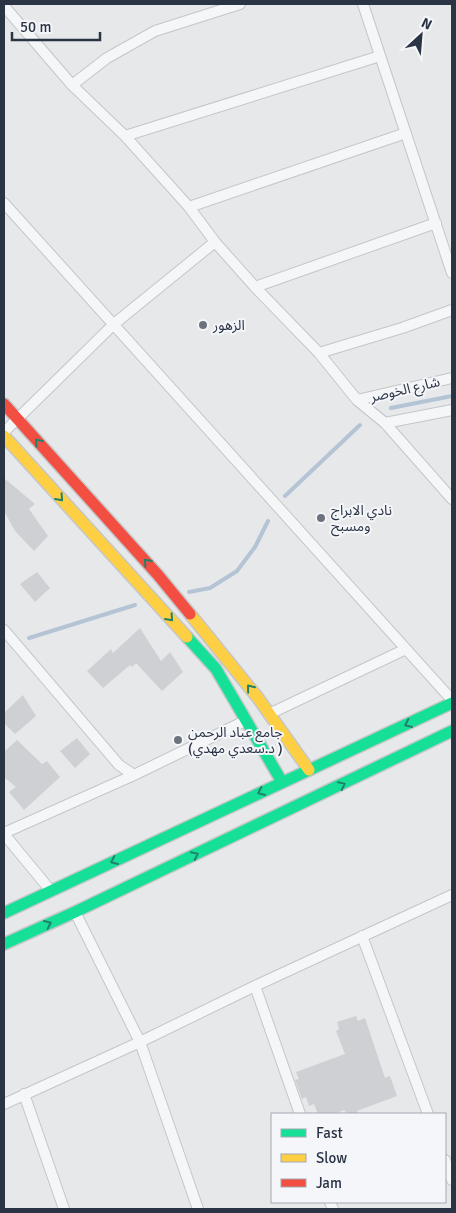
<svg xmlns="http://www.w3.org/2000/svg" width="456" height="1213" font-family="Signika,'Noto Sans Arabic',sans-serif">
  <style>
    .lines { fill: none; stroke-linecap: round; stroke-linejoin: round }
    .stream { stroke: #b4c4d5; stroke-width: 4 }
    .building { fill: #ced0d3 }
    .street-casing { stroke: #c4c6c8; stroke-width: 12 }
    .fast-casing { stroke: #c4c6c8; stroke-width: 14 }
    .slow-casing { stroke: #c4c6c8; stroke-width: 14 }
    .jam-casing { stroke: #c4c6c8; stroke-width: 14 }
    .street { stroke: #f5f6f7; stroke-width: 10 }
    .fast { stroke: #16e098; stroke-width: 11 }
    .slow { stroke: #ffcf43; stroke-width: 11 }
    .jam { stroke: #f24e42; stroke-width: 11 }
    .oneway { stroke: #22816a }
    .poi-dot { fill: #6c737f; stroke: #f4f6f9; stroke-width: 2 }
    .labels { text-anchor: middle; stroke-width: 4; stroke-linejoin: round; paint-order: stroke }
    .poi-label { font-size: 14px; fill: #2b3445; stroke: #f4f6f9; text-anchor: start }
    .street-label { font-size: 14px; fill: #2b3445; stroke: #f4f6f9 }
  </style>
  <rect width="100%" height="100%" fill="#e6e8ea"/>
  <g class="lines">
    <!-- stream -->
    <path class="stream" d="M 391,408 L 452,396
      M 285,496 L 360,425
      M 189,592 L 210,588 L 237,571 L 255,547 L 268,521
      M 29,638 L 135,605"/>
  </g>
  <!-- building -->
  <path class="building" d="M 4,478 L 35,504 L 29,509 L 48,536 L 34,551 L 15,531 L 4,511 Z
    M 37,572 L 50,588 L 35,602 L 20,584 Z
    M 140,628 L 161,661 L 170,652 L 183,672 L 162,691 L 136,663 L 132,667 L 130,665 L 103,688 L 87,671 L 111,649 L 113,653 Z
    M 23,695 L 36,716 L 15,734 L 4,723 L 4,713 Z
    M 77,738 L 90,754 L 75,768 L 60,751 Z
    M 17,740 L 42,764 L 47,761 L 60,777 L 24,810 L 9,792 L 16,787 L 4,777 L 4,752 Z
    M 356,1016 L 358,1021 L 365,1018 L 385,1078 L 390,1076 L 397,1096 L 357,1111 L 359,1114 L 348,1114 L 344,1110 L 334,1114 L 318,1114 L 314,1104 L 309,1106 L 306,1097 L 302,1099 L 295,1080 L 299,1079 L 296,1072 L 345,1054 L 336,1031 L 339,1029 L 337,1022 Z"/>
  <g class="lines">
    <defs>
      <path id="street" d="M 363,4 L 452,273
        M 4,6 L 72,85 L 125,136 L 189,207 L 215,242 L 255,287 L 319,353 L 357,400 L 385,423 L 452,499
        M 72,85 L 107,58 L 155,31 L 240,4
        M 125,136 L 380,56
        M 4,203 L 452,700
        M 189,207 L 406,133
        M 255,287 L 436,223
        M 319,353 L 402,328 L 452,310
        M 357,400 L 452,378
        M 385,423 L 452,410
        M 4,432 L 114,324 L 215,242
        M 4,630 L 119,765 L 134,775
        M 269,714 L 406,649
        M 4,833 L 134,775 L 245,721
        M 4,834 L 51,891
        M 75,912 L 140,1042 L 198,1209
        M 362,936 L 428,1114
        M 255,986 L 300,1114
        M 24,1094 L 64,1209
        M 4,1104 L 140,1042 L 255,986 L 452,895
        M 445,1160 L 452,1180
        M 330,1202 L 333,1209"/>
      <path id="fast" d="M 187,637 L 216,669 L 282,782
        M 4,913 L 452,703
        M 4,944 L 75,912 L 452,731"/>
      <path id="slow" d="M 4,436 L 187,637
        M 190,614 L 258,698 L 309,770"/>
      <path id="jam" d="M 4,404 L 158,575 L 190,614"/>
    </defs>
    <!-- street casing -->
    <use href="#street" class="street-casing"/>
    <!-- fast casing -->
    <use href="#fast" class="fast-casing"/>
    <!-- slow casing -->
    <use href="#slow" class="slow-casing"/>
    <!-- jam casing -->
    <use href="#jam" class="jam-casing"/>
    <!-- street -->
    <use href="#street" class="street"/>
    <!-- fast -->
    <use href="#fast" class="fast"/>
    <!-- slow -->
    <use href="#slow" class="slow"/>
    <!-- jam -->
    <use href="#jam" class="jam"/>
  </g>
  <!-- one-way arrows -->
  <defs><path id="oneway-chevron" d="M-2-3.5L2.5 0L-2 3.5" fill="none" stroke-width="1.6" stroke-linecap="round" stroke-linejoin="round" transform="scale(1.25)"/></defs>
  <g class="oneway">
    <use href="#oneway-chevron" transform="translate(38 442) rotate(-132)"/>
    <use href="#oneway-chevron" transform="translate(60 498) rotate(48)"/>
    <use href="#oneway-chevron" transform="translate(147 562) rotate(-132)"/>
    <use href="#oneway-chevron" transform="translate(170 618) rotate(48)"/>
    <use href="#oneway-chevron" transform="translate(250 688) rotate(-129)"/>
    <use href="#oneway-chevron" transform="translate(408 724) rotate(155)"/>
    <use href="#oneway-chevron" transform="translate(342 785) rotate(-26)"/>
    <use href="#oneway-chevron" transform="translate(261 792) rotate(155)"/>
    <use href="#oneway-chevron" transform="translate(195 855) rotate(-26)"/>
    <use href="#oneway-chevron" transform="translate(114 861) rotate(155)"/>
    <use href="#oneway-chevron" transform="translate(48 924) rotate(-24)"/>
  </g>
  <!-- markers -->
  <g class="poi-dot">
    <circle cx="203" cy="325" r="5"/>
    <circle cx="321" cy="518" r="5"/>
    <circle cx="178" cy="740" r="5"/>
  </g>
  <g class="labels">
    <!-- poi labels -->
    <g class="poi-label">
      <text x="213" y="330">الزهور</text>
      <text x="331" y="515">نادي الابراج<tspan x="331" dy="16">ومسبح</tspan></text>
      <text x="188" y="737">جامع عباد الرحمن<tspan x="188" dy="16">(د.سعدي مهدي )</tspan></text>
    </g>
    <!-- street labels -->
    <g class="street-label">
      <text transform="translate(405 389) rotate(-13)" y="5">شارع الخوصر</text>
    </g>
  </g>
  <!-- border -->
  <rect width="456" height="1213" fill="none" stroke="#2b3445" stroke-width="10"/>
  <!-- legend -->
  <rect x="271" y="1113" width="175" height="90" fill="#f4f6f9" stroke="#a4a8b1"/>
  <rect x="281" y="1129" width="25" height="8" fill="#16e098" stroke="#a4a8b1"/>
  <text x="316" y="1138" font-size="15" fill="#2b3445">Fast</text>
  <rect x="281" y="1154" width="25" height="8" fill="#ffcf43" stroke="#a4a8b1"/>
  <text x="316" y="1163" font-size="15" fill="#2b3445">Slow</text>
  <rect x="281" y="1179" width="25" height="8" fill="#f24e42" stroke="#a4a8b1"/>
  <text x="316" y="1188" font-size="15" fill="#2b3445">Jam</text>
  <!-- north arrow -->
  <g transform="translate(421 35) rotate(26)" stroke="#f4f6f9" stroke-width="4" paint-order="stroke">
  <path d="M0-4L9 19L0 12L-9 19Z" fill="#2b3445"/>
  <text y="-8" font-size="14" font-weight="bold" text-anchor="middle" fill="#2b3445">N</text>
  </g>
  <!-- scale -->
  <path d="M12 32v8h88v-8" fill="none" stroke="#2b3445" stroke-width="2.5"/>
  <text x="20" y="32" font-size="15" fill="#2b3445" stroke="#f4f6f9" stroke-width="4" paint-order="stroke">50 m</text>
</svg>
